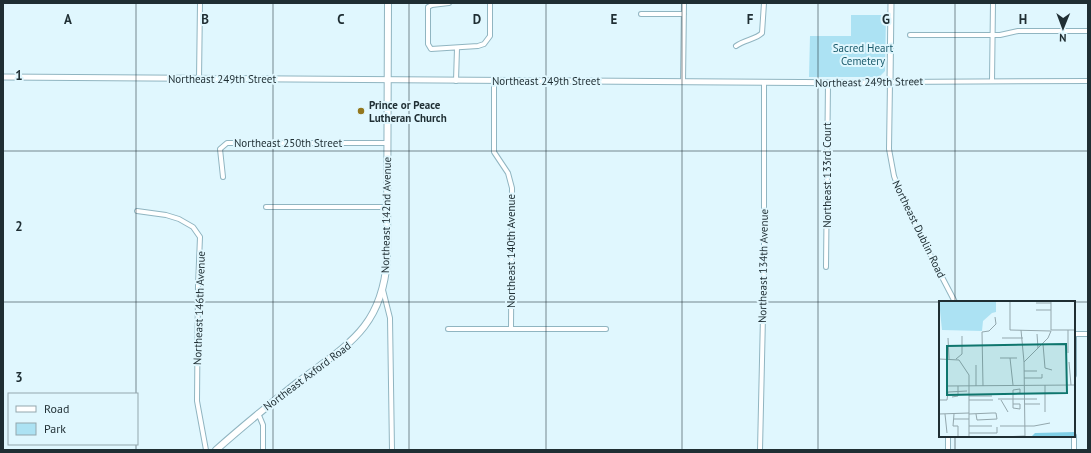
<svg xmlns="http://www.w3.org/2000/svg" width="1091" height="453" font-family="'PT Sans',sans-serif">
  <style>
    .green { fill: #ace2f3 }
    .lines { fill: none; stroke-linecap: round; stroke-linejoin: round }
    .minor-casing { stroke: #90b5c1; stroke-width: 6 }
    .tertiary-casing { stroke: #90b5c1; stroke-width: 7 }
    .secondary-casing { stroke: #90b5c1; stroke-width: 8 }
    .minor { stroke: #fff; stroke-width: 4 }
    .tertiary { stroke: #fff; stroke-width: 5 }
    .secondary { stroke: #fff; stroke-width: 6 }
    .grid { fill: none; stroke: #1f2e33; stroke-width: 1; stroke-opacity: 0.55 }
    .poi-dot { fill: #93771e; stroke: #e0f7fe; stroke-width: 1.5 }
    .labels { text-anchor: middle; stroke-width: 4; stroke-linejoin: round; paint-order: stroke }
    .park-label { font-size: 11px; fill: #1b5b6c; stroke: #e0f7fe }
    .street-label { font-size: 11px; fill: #1f2e33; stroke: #e0f7fe }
    .poi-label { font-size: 11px; font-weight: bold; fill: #1f2e33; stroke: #e0f7fe; text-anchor: start }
    .inset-road { fill: none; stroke: #93a7ad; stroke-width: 1 }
    .view { fill: #0f766e; fill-opacity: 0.15; stroke: #0f766e; stroke-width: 2 }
    .inset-edge { fill: none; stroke: #1f2e33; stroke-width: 2 }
    .grid-label { font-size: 13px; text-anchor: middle; font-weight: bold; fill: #1f2e33; stroke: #e0f7fe; stroke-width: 4; stroke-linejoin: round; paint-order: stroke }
  </style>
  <rect width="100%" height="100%" fill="#e0f7fe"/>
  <!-- green -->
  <path class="green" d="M 851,15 L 886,15 L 885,71 L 879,77 L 809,77 L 810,36 L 851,36 Z"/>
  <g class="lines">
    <defs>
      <path id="minor" d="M 449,3 L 432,5 L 428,7 L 428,44 L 431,49 L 478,46 L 484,44 L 490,36 L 490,3
        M 641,14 L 684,14
        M 910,35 L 1000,35 L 1018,31 L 1088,31
        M 736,46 C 744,40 757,39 762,33 L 764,3
        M 199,79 L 200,3
        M 456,81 L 457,48
        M 494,81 L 494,152 L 508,173 L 512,188 L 511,329
        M 992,81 L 993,3
        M 683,82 L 684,3
        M 223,177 L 220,149 L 227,143 L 387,143
        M 266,207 L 387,207
        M 137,211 L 166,215 L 179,219 L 193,227 L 200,237 L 198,286 L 197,401 L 206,450
        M 826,267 L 828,83
        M 383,290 L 390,318 L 392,450
        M 955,302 L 905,206 L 894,176 L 889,149 L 890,82 L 1088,81
        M 448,329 L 606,329
        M 1074,334 L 1088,334
        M 1074,375 L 1074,334
        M 258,413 L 263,425 L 263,450
        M 760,450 L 764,271 L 764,83
        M 948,450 L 948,436
        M 1074,450 L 1074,436"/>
      <path id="tertiary" d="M 3,77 L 880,83 L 890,82 L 891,3"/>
      <path id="secondary" d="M 216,450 C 243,426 270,404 298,382 C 347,345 382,328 387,260 L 388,3"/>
    </defs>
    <!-- minor casing -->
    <use href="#minor" class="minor-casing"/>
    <!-- tertiary casing -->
    <use href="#tertiary" class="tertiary-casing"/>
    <!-- secondary casing -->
    <use href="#secondary" class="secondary-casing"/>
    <!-- minor -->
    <use href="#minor" class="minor"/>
    <!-- tertiary -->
    <use href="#tertiary" class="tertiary"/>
    <!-- secondary -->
    <use href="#secondary" class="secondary"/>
  </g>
  <!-- grid -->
  <path class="grid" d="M 136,3 L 136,394M 273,3 L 273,450M 409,3 L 409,450M 546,3 L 546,450M 682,3 L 682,450M 818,3 L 818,450M 955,3 L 955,302M 3,151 L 1088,151M 3,302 L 940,302M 940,302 L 1074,302M 1074,302 L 1088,302M 955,436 L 955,450M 136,444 L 136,450"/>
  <!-- markers -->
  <circle class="poi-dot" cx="361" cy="111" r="4"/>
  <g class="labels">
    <!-- park labels -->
    <g class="park-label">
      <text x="863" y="52">Sacred Heart<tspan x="863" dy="13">Cemetery</tspan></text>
    </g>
    <!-- street labels -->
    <g class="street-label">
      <text x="222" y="83">Northeast 249th Street</text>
      <text x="546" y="85">Northeast 249th Street</text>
      <text transform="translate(869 82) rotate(-1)" y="4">Northeast 249th Street</text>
      <text x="288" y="147">Northeast 250th Street</text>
      <text transform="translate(827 175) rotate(-90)" y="4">Northeast 133rd Court</text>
      <text transform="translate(386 215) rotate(-89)" y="4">Northeast 142nd Avenue</text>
      <text transform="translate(919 229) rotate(64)" y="4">Northeast Dublin Road</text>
      <text transform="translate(511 251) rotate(-90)" y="4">Northeast 140th Avenue</text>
      <text transform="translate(763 266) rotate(-89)" y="4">Northeast 134th Avenue</text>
      <text transform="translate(199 308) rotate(-88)" y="4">Northeast 146th Avenue</text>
      <text transform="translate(307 376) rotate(-37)" y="4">Northeast Axford Road</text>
    </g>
    <!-- poi labels -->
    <g class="poi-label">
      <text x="369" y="109">Prince or Peace<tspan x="369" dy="13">Lutheran Church</tspan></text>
    </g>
  </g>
  <!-- overview -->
  <g transform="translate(939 301)">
    <rect width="136" height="136" fill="#e0f7fe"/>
    <path d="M 0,0 L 57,0 L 57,11 L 53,12 L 44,20 L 43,30 L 3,29 Z" fill="#ace2f3"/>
    <path d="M 136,131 L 136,136 L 92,136 L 96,132 Z" fill="#80cfe6"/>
    <path class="inset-road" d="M 71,0 L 71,29 L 112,30M 112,0 L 112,29M 97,2 L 112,2M 97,9 L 112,9M 82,29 L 85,61M 112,29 L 136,29M 129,29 L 129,52M 98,33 L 99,47M 9,37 L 10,58M 63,37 L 84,37M 104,43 L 106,67 L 113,69M 61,57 L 78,57M 71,57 L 74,84M 0,58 L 20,59 L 30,74 L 30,136M 17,58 L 23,53 L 23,35M 130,61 L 132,84M 37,64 L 37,85M 85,70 L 98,70M 85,77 L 103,77 L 103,73M 106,84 L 106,111M 7,85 L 136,84M 44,85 L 43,31 L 50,30 L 57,23 L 56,16M 74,93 L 81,92 L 81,88 L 74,89 L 74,107 L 81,108 L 81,103 L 74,103M 30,95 L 53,95M 13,96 L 19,95 L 19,85M 59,98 L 98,98M 0,99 L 8,99 L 9,91 L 28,90M 30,99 L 54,99M 62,99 L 69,111M 86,103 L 101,103M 0,113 L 30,112M 6,113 L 8,132M 15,113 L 14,125 L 19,125 L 19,136M 30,113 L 53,112 L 57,112 L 58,118 L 38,119 L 37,113M 15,118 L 30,118M 30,125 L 53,125M 61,125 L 95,125 L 111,122M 30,132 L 58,132 L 58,126M 62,136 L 86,135M 86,136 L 85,61 L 109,37 L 112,30"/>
    <path class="view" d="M 127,43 L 128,92 L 8,94 L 8,45 Z"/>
    <rect width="136" height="136" class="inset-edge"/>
  </g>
  <g class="grid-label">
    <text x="68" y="24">A</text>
    <text x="205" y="24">B</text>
    <text x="341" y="24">C</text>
    <text x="477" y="24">D</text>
    <text x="614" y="24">E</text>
    <text x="750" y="24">F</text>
    <text x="886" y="24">G</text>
    <text x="1023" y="24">H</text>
    <text x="19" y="80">1</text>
    <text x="19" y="231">2</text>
    <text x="19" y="382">3</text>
  </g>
  <!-- border -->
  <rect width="1091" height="453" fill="none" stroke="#1f2e33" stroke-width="8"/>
  <!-- legend -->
  <rect x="8" y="393" width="130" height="52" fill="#e0f7fe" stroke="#93a7ad"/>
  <rect x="16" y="406" width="20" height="6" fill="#ffffff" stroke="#93a7ad"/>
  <text x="44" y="413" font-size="12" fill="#1f2e33">Road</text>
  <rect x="16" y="423" width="20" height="12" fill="#ace2f3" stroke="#93a7ad"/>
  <text x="44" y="433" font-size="12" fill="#1f2e33">Park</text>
  <!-- north arrow -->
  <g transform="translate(1063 28) rotate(181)" stroke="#e0f7fe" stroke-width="3" paint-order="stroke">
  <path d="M0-3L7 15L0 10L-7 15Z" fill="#1f2e33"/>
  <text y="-6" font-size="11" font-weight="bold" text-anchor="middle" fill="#1f2e33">N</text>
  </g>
</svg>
